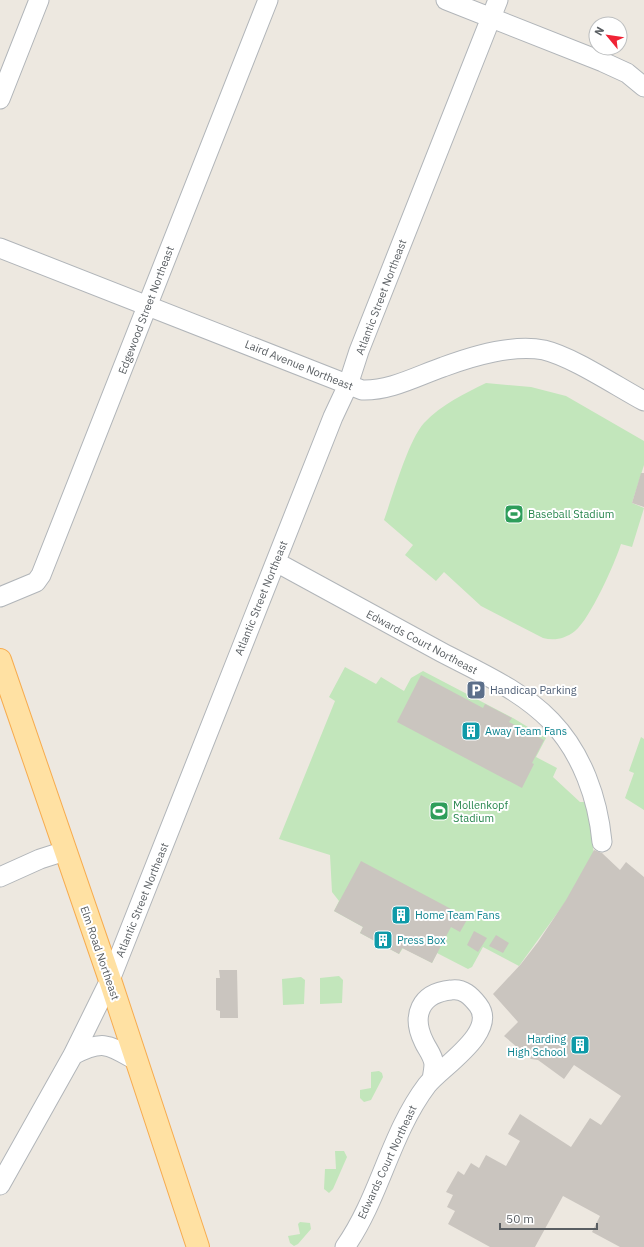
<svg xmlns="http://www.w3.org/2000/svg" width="644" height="1247" font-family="'IBM Plex Sans',sans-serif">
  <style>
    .green { fill: #c2e6bb }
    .building { fill: #cac5bf }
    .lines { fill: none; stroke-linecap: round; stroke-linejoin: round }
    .minor-casing { stroke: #b1b5b9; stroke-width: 21 }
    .major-casing { stroke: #f7ac4f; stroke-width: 24 }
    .minor { stroke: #fff; stroke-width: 19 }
    .major { stroke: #ffe1a3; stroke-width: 22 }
    .labels { text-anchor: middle; stroke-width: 4; stroke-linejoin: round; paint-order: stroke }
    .street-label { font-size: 11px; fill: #595e62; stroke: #fff }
    .leisure-label { font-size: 11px; fill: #27864d; stroke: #fff; text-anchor: start }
    .service-label { font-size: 11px; fill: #4e5e75; stroke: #fff; text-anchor: start }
    .culture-label { font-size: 11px; fill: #0d838f; stroke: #fff; text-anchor: start }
  </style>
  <rect width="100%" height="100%" fill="#ede8e0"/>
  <!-- green -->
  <path class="green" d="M 486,383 L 531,387 L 566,396 L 644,441 L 644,465 L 632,503 L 644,508 L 632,547 L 621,544 C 615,563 590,619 575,631 C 565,639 554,641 543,638 L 481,606 L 444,572 L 436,581 L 405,555 L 413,545 L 384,520 C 393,495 408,441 424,423 C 442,404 464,394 486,383 Z
    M 345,667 L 376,684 L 381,677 L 404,691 L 411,678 L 423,671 L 513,718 L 546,738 L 536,757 L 557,768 L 553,777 L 580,802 L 586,802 L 590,820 L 594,856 L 577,886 L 519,966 L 483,947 L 472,967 L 468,969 L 437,953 L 432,963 L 403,948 L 399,954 L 360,933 L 363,927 L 334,911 L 339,901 L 332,892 L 330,855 L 279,839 L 335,701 L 329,697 Z
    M 641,737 L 644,739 L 644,810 L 625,798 L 634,773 L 629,771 Z
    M 339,976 L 343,980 L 342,1003 L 320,1004 L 320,978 Z
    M 301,977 L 305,980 L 304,1004 L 283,1005 L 282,979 Z
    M 379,1071 L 382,1073 L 383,1077 L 371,1100 L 364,1102 L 360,1098 L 360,1090 L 371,1088 L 371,1072 Z
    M 335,1151 L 344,1151 L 347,1157 L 333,1189 L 329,1193 L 324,1189 L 325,1169 L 336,1169 Z
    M 300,1222 L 310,1223 L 311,1229 L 298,1244 L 294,1246 L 290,1243 L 288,1236 L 300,1234 L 298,1224 Z"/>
  <!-- building -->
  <path class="building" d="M 641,473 L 644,473 L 644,507 L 632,503 Z
    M 421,675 L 483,708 L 485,704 L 512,718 L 509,722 L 544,740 L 532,763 L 534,764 L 522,788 L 397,722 Z
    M 594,850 L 602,853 L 620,870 L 626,862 L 644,877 L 644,1247 L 620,1247 L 592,1232 L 600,1216 L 563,1196 L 535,1247 L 490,1247 L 448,1224 L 455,1211 L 447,1207 L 453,1195 L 446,1192 L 458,1171 L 464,1175 L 471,1163 L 479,1168 L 486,1155 L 506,1166 L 520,1141 L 508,1134 L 520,1114 L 571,1147 L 590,1118 L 601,1125 L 621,1096 L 574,1065 L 564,1079 L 538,1060 L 531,1059 L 504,1036 L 518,1022 L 493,994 L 521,964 L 538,942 L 566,900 Z
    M 361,861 L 468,918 L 460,932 L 451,927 L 432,963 L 402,948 L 399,954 L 360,933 L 363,927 L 334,911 Z
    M 474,931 L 487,938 L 478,952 L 467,945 Z
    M 496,935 L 509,943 L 503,953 L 489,946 Z
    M 219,970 L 237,970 L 238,1018 L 220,1018 L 220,1011 L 216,1010 L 216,978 L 220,978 Z"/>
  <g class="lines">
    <defs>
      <path id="minor" d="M 446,0 L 603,62 L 627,73 L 644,87
        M 0,99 L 39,0
        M 0,248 L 362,390 C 390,391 417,376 443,367 C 472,356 514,344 544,350 C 573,357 616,386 644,401
        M 276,562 C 331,592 386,622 441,652 C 479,672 521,690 551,721 C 582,753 598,799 602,842
        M 0,597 L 36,582 L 41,575 L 268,0
        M 0,877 L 40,859 L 65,851
        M 73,1055 C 104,1039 109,1045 137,1061
        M 0,1185 L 73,1055 L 110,980 L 333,417 L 348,385 L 359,351 L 498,0
        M 345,1247 C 380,1197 390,1134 427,1085 C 441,1067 499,1032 478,1005 C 471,996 463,988 451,990 C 420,993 411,1016 424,1042 C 427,1049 433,1055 434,1064 C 434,1068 433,1074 432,1079"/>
      <path id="major" d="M 0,660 L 110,980 L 198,1247"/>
    </defs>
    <!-- minor casing -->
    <use href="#minor" class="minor-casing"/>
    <!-- major casing -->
    <use href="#major" class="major-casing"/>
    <!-- minor -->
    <use href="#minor" class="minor"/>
    <!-- major -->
    <use href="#major" class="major"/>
  </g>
  <!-- icons -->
  <defs>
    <symbol id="stadium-square" viewBox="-11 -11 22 22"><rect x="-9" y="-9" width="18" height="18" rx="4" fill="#2e9e5b" stroke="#fff"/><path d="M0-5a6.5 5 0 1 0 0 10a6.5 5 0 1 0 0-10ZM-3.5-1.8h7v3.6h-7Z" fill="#fff"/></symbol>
    <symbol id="parking-square" viewBox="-11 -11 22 22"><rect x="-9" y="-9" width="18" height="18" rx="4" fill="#5c6f8a" stroke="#fff"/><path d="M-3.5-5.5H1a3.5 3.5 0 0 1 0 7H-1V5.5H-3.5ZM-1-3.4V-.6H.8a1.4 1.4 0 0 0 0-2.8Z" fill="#fff"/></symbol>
    <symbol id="building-square" viewBox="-11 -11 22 22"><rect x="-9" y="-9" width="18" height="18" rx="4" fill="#0f9aa8" stroke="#fff"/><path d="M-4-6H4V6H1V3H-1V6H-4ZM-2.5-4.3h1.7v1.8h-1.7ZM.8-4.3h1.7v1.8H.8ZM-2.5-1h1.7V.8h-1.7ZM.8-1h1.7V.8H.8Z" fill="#fff"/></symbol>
  </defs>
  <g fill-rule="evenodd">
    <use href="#stadium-square" x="503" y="503" width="22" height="22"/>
    <use href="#parking-square" x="465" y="679" width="22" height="22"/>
    <use href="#building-square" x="460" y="720" width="22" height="22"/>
    <use href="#stadium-square" x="428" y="800" width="22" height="22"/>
    <use href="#building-square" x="390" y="904" width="22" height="22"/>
    <use href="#building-square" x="372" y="929" width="22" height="22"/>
    <use href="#building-square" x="569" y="1034" width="22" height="22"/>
  </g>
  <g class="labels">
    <!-- street labels -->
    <g class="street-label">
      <text transform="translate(381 297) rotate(-69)" y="4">Atlantic Street Northeast</text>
      <text transform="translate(146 310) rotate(-69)" y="4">Edgewood Street Northeast</text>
      <text transform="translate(299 365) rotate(22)" y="4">Laird Avenue Northeast</text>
      <text transform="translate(261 598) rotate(-68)" y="4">Atlantic Street Northeast</text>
      <text transform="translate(422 642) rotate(28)" y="4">Edwards Court Northeast</text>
      <text transform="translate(142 900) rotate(-68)" y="4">Atlantic Street Northeast</text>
      <text transform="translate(100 953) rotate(71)" y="4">Elm Road Northeast</text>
      <text transform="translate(387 1162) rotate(-65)" y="4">Edwards Court Northeast</text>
    </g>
    <!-- leisure labels -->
    <g class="leisure-label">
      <text x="528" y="518">Baseball Stadium</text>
      <text x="453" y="809">Mollenkopf<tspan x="453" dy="13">Stadium</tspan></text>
    </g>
    <!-- service labels -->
    <g class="service-label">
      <text x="490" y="694">Handicap Parking</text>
    </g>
    <!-- culture labels -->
    <g class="culture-label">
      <text x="485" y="735">Away Team Fans</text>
      <text x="415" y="919">Home Team Fans</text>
      <text x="397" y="944">Press Box</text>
      <text x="566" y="1043" text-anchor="end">Harding<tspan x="566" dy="13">High School</tspan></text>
    </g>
  </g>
  <!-- north arrow -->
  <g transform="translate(608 36) rotate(299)"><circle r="19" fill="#ffffff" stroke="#bdbfc0"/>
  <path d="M0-3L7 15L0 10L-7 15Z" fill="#f02335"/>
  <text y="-6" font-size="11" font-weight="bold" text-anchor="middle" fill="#595e62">N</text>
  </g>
  <!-- scale -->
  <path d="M500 1223v6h97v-6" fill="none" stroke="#595e62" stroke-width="2"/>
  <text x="506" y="1223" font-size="12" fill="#595e62" stroke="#ffffff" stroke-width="3" paint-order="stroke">50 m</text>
</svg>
